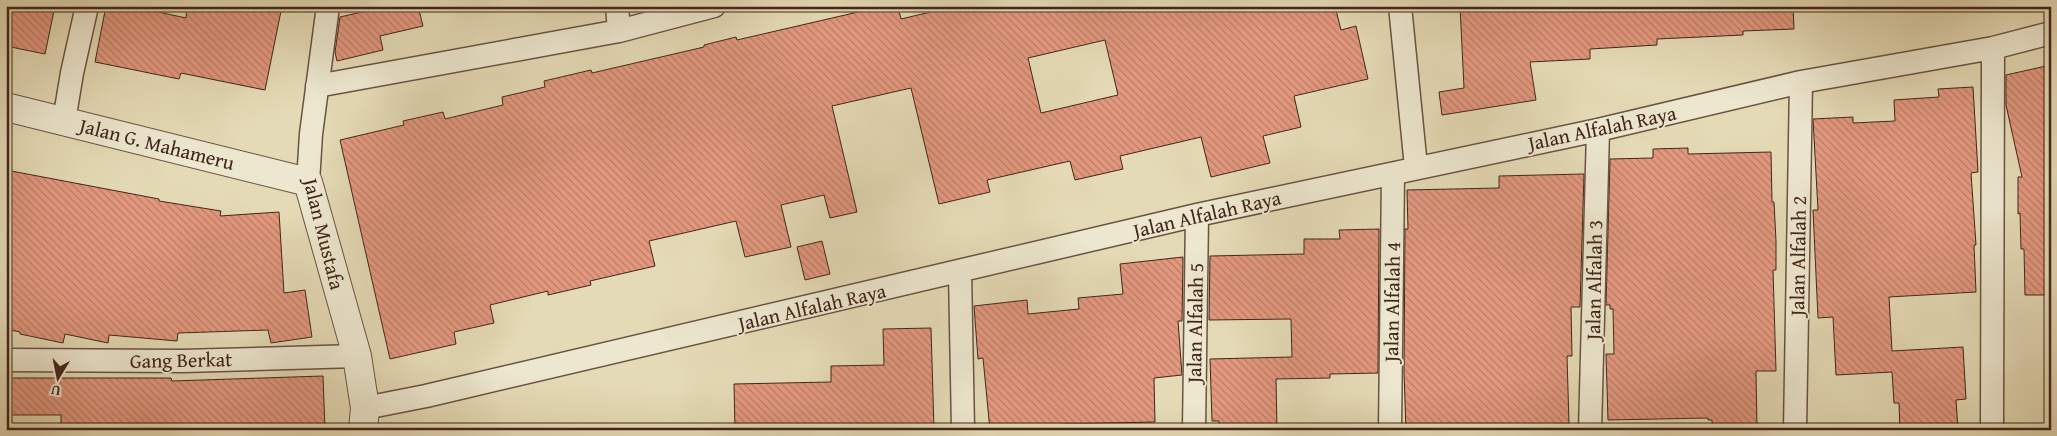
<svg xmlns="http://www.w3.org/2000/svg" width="2057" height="436" font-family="'Gentium Book Plus',serif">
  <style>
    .building { fill: url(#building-back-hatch); stroke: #41261b; fill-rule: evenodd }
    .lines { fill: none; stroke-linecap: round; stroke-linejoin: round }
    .minor-casing { stroke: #6a5342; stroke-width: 25 }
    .tertiary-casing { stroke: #6a5342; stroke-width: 30 }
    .minor { stroke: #ede7cf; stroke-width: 22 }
    .tertiary { stroke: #ede7cf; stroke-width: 28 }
    .labels { text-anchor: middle; stroke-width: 4; stroke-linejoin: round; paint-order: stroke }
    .street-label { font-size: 20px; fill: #41261b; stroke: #ede7cf }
  </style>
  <defs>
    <pattern id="building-back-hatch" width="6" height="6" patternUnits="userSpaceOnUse" patternTransform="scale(1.25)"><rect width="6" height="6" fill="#e3987f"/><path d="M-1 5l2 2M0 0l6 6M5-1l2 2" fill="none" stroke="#ba7c67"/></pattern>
  </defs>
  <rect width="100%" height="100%" fill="#e4dab5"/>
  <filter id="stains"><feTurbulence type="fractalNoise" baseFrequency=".004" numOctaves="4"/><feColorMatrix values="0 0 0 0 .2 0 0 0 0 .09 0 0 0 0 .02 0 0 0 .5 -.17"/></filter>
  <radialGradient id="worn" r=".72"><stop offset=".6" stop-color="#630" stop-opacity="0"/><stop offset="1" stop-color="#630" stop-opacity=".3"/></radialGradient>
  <!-- building -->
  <path class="building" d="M 6,6 L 55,6 L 45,54 L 6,46 Z
    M 106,6 L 131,6 L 186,18 L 187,6 L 282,6 L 265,90 L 181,73 L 179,79 L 95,62 Z
    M 388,6 L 418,6 L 423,26 L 380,36 L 383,50 L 337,61 L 335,52 L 340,17 Z
    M 884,6 L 898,6 L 901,19 L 956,6 L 1335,6 L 1341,30 L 1356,26 L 1368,79 L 1294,96 L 1301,127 L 1263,136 L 1270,163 L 1211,177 L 1201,137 L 1120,156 L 1123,169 L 1075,180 L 1070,161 L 987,180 L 990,192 L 939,204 L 911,88 L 832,106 L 857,212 L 830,218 L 824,195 L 781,205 L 791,247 L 745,257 L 736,221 L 649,241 L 655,266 L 590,281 L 591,285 L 548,295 L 548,291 L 490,305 L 494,323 L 454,332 L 456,344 L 390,359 L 340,140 L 404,125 L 403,121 L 443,112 L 445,119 L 503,105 L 502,97 L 545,87 L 544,81 L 591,70 L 592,73 L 704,47 L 704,45 L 736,37 L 737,40 ZM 1105,40 L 1118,95 L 1041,113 L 1028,58 Z
    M 1460,6 L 1793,6 L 1794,29 L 1743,31 L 1743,35 L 1657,39 L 1657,45 L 1590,49 L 1590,59 L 1530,62 L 1536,100 L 1442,115 L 1439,92 L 1464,88 Z
    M 2046,66 L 2051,86 L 2051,295 L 2025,295 L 2024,249 L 2021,249 L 2020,213 L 2018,214 L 2018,177 L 2022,177 L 2006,105 L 2006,75 Z
    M 1973,87 L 1978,172 L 1971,173 L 1976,245 L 1974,245 L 1976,292 L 1889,297 L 1892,351 L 1963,347 L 1966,399 L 1956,400 L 1958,430 L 1900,430 L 1899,403 L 1894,403 L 1892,372 L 1836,375 L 1833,317 L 1818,318 L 1813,210 L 1818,210 L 1813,119 L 1853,117 L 1853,123 L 1895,121 L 1894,100 L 1939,97 L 1938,89 Z
    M 1688,148 L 1688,154 L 1771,152 L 1772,202 L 1774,202 L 1776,241 L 1776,270 L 1773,270 L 1776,371 L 1756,371 L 1757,430 L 1712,430 L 1712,420 L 1708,420 L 1708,418 L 1608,420 L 1606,354 L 1614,354 L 1613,309 L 1610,309 L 1610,305 L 1606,305 L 1610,159 L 1653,158 L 1653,149 Z
    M 6,170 L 159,199 L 159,201 L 221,211 L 220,216 L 279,212 L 284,293 L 305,290 L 312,337 L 271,343 L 268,330 L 178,333 L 177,341 L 109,335 L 108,343 L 65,334 L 63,343 L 20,334 L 20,332 L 6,329 Z
    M 1584,174 L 1580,307 L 1571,307 L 1572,356 L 1567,356 L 1569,424 L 1481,427 L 1481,429 L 1406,430 L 1404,372 L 1405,229 L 1408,229 L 1407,190 L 1499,188 L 1499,176 Z
    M 1379,229 L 1378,373 L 1330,374 L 1330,378 L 1276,379 L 1277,430 L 1219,430 L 1219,421 L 1212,421 L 1210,359 L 1292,357 L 1291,319 L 1209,320 L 1210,256 L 1304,254 L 1304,239 L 1340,239 L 1339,230 Z
    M 822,241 L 830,274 L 805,280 L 797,247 Z
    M 1183,257 L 1182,321 L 1178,321 L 1182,375 L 1154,378 L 1155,422 L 1060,424 L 1060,430 L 990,430 L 983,358 L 978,359 L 974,306 L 1027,300 L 1028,314 L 1079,309 L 1078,298 L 1123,294 L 1120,264 Z
    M 931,328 L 934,430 L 735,430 L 734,384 L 831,382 L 831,366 L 884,365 L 883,329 Z
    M 323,376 L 325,430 L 61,430 L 61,415 L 6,415 L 6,378 L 171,378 L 172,381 Z"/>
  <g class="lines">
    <defs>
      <path id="minor" d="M 617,6 L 619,31
        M 1400,6 L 1416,167
        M 317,86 L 619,31 L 714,6
        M 64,121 L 72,73 L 87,6
        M 308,182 L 311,134 L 328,6
        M 960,272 L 963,430
        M 6,360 L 183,361 L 357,356
        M 365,408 L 426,396 L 1197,215 L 1598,130 L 1801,82 L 1993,48 L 2051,33
        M 1194,430 L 1197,215
        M 1390,430 L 1393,174
        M 1590,430 L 1598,130
        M 1795,430 L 1801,82
        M 1992,430 L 1993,48"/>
      <path id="tertiary" d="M 6,107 L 308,182 L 357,356 L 365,408 L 363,430"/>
    </defs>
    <!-- minor casing -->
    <use href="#minor" class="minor-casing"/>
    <!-- tertiary casing -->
    <use href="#tertiary" class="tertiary-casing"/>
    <!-- minor -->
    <use href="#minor" class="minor"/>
    <!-- tertiary -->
    <use href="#tertiary" class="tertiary"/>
  </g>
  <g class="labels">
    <!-- street labels -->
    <g class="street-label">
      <text transform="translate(1602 128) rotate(-12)" y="7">Jalan Alfalah Raya</text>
      <text transform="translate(157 144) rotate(14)" y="7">Jalan G. Mahameru</text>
      <text transform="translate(1207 214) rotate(-13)" y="7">Jalan Alfalah Raya</text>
      <text transform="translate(324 234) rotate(76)" y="7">Jalan Mustafa</text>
      <text transform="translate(1798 256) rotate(-89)" y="7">Jalan Alfalah 2</text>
      <text transform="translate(1594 280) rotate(-89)" y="7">Jalan Alfalah 3</text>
      <text transform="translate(1392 302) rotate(-89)" y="7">Jalan Alfalah 4</text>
      <text transform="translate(812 307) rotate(-13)" y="7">Jalan Alfalah Raya</text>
      <text transform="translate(1195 323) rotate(-89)" y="7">Jalan Alfalah 5</text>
      <text transform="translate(181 360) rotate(-1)" y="7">Gang Berkat</text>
    </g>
  </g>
  <!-- margin -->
  <rect width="2057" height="436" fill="none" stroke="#e4dab5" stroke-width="25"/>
  <rect x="8" y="8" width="2042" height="421" fill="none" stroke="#41261b" stroke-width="2.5"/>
  <rect x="12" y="12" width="2032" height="411" fill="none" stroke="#41261b"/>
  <!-- north arrow -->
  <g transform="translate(58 378) rotate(190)" stroke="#ede7cf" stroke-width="4" paint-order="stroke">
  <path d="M0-4L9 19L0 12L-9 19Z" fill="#41261b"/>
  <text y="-8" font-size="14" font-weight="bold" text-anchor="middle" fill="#41261b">U</text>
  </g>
  <rect width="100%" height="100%" filter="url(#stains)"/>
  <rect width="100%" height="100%" fill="url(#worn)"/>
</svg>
